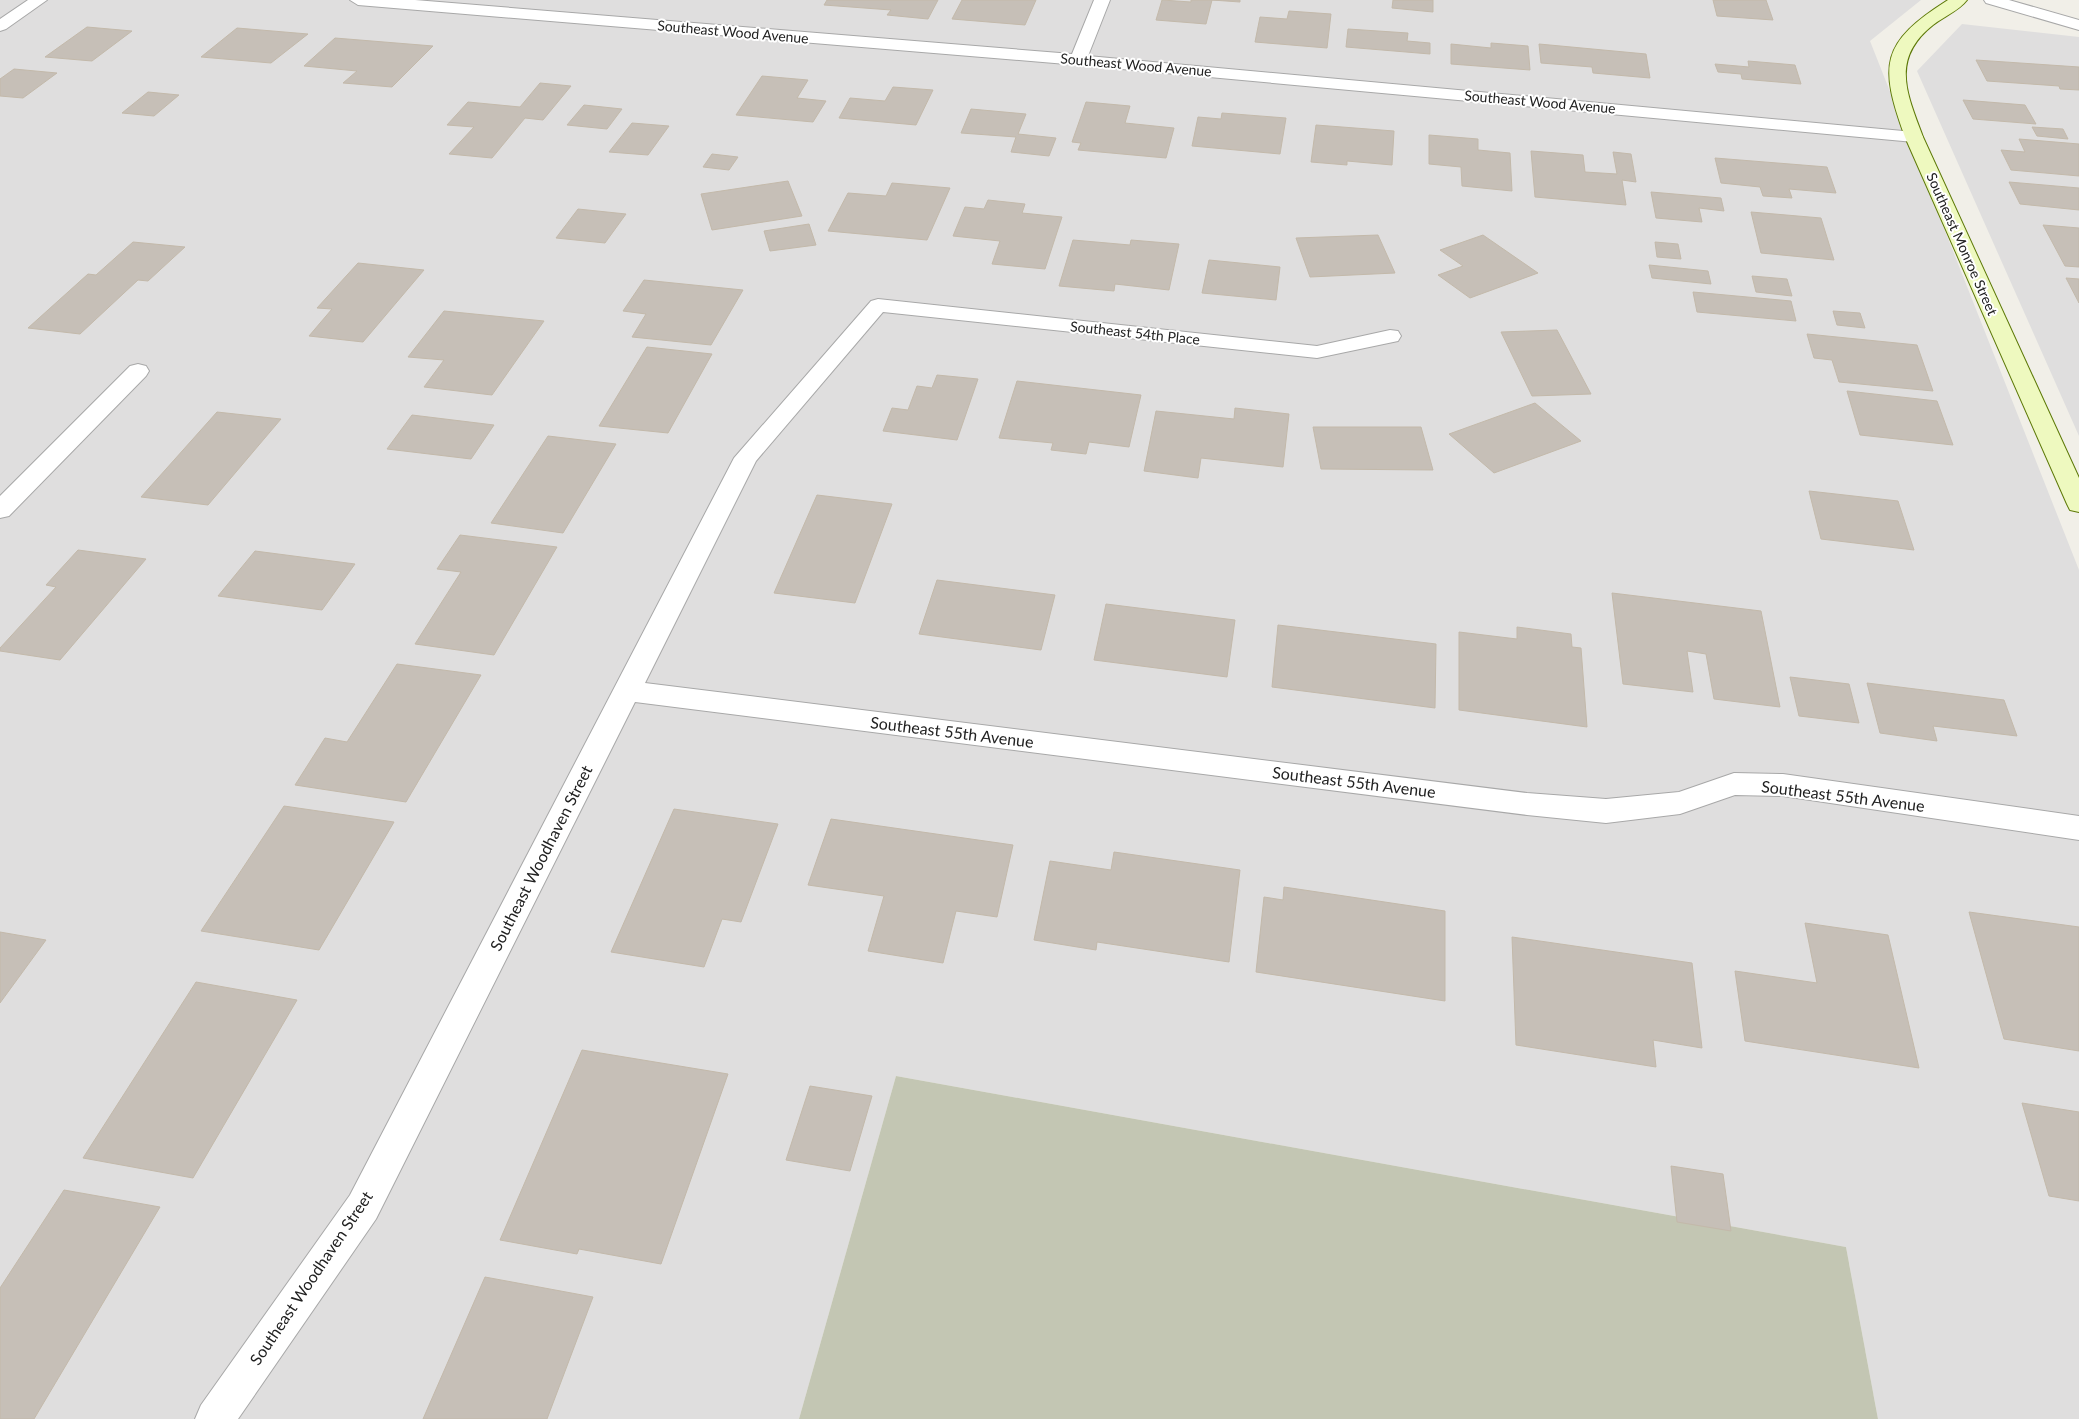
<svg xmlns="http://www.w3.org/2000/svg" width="2079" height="1419" font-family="Lato,sans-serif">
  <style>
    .residential { fill: #dfdede }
    .construction { fill: #c3c6b3 }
    .building { fill: #c6bfb7; stroke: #c3b9aa }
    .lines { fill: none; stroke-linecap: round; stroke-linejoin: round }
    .street-casing { stroke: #a8a8a8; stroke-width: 2 }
    .secondary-casing { stroke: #5d7907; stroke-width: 2 }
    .street { fill: #fff; fill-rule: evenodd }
    .secondary { fill: #eef9bf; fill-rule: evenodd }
    .labels { text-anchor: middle; stroke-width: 4; stroke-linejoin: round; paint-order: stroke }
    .far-street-label { font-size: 14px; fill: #212121; stroke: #fff }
    .street-label { font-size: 16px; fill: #212121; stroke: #fff }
  </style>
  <rect width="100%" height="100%" fill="#f1efe8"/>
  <!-- residential -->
  <path class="residential" d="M 0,0 L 1921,0 L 1870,41 L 2079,570 L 2079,1419 L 1878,1419 L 1846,1247 L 896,1076 L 799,1419 L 0,1419 Z
    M 1962,24 L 2079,37 L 2079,436 L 1917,71 Z"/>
  <!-- construction -->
  <path class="construction" d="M 896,1076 L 1846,1247 L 1878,1419 L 799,1419 Z"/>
  <!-- building -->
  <path class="building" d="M 827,0 L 938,0 L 928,19 L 887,15 L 891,10 L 824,5 Z
    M 962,0 L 1036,0 L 1025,25 L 952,19 Z
    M 1162,0 L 1191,2 L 1191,0 L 1240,0 L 1240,2 L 1212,0 L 1206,24 L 1156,20 Z
    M 1393,0 L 1433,0 L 1433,12 L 1392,8 Z
    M 1713,0 L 1766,0 L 1773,20 L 1717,16 Z
    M 1289,11 L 1331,14 L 1327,48 L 1255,42 L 1260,17 L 1287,19 Z
    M 87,27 L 132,31 L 92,61 L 45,57 Z
    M 237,28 L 308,34 L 271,63 L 201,57 Z
    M 1348,29 L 1408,33 L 1407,41 L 1430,43 L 1430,54 L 1346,47 Z
    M 335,38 L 433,46 L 392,87 L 343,83 L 357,71 L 304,66 Z
    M 1491,43 L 1528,46 L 1530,70 L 1451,64 L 1451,44 L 1491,48 Z
    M 1539,44 L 1646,54 L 1650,78 L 1593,73 L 1592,67 L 1541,63 Z
    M 1976,60 L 2079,67 L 2079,90 L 2060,89 L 2059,86 L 1987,81 Z
    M 1748,61 L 1795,65 L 1801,84 L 1742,79 L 1741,74 L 1718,72 L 1715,64 L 1749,67 Z
    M 14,69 L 57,73 L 23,98 L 0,96 L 0,79 Z
    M 762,76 L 808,80 L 797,98 L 826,101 L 813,122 L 736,115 Z
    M 540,83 L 571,86 L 543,120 L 525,118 L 492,158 L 449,154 L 474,127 L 447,125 L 468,102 L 520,107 Z
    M 893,87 L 933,90 L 916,125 L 839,118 L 850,98 L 885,101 Z
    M 148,92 L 179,95 L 154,116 L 122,113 Z
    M 1963,100 L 2025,105 L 2036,124 L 1973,119 Z
    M 1086,102 L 1130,106 L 1125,123 L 1174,128 L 1166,158 L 1078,150 L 1081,143 L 1072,142 Z
    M 584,105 L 622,109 L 607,129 L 567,125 Z
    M 971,109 L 1026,114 L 1018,134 L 1056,138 L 1049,156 L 1011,152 L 1016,137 L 961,133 Z
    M 1222,113 L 1286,118 L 1280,154 L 1192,146 L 1198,117 L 1221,119 Z
    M 632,123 L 669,126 L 648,155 L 609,152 Z
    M 1316,125 L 1394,131 L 1392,165 L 1347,161 L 1347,165 L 1311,162 Z
    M 2032,127 L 2063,129 L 2068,139 L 2037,136 Z
    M 1429,135 L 1478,139 L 1478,150 L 1510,153 L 1512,191 L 1462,186 L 1461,167 L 1429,164 Z
    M 2019,139 L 2079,144 L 2079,176 L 2011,170 L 2001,150 L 2025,152 Z
    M 1531,151 L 1583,155 L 1585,172 L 1617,174 L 1613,152 L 1631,154 L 1636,182 L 1622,180 L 1626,205 L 1535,197 Z
    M 712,154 L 738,157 L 729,170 L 703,167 Z
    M 1715,158 L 1827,167 L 1836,193 L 1789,189 L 1792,198 L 1763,196 L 1760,187 L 1721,183 Z
    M 788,181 L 802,216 L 712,230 L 701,194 Z
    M 2009,182 L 2079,188 L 2079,210 L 2020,204 Z
    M 892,183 L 950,188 L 927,240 L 828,231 L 848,193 L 886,196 Z
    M 1651,192 L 1721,198 L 1724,211 L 1699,208 L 1702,222 L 1656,218 Z
    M 988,200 L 1025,204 L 1022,213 L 1062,217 L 1045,269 L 992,264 L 1000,241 L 953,236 L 965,207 L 984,209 Z
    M 578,209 L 626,214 L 605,243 L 556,238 Z
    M 1751,212 L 1821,218 L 1834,260 L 1761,253 Z
    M 809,224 L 816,245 L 770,251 L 764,231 Z
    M 2043,225 L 2079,228 L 2079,267 L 2065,266 Z
    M 1378,235 L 1395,273 L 1310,277 L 1296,238 Z
    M 1483,235 L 1538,273 L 1470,298 L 1438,275 L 1463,266 L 1440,250 Z
    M 1073,240 L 1130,245 L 1131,240 L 1179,244 L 1169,290 L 1115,284 L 1114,291 L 1059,286 Z
    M 133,242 L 185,247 L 148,281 L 138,280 L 80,334 L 28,328 L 88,274 L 96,275 Z
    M 1655,242 L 1678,244 L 1681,259 L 1657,257 Z
    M 1209,260 L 1280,267 L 1276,300 L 1202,293 Z
    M 358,263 L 424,270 L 363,342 L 309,336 L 332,309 L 317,308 Z
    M 1649,265 L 1708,271 L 1711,284 L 1652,278 Z
    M 1752,276 L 1787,279 L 1792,296 L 1756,292 Z
    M 2066,278 L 2079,279 L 2079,303 Z
    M 644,280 L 743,290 L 711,345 L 632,337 L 646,314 L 623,311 Z
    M 1693,292 L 1791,301 L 1796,321 L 1697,312 Z
    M 444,311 L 544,321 L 492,395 L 424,387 L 444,360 L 408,357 Z
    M 1833,311 L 1860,313 L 1865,328 L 1837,325 Z
    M 1557,330 L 1591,394 L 1532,396 L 1501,332 Z
    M 1807,334 L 1917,345 L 1933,391 L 1839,382 L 1832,360 L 1814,358 Z
    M 647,347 L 712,354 L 668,433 L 599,426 Z
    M 937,375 L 978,379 L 957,440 L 883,431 L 892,408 L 908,410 L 917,386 L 932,388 Z
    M 1017,381 L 1141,395 L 1129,447 L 1089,442 L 1086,454 L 1051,450 L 1053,443 L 999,438 Z
    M 1847,391 L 1937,401 L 1953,445 L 1860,435 Z
    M 1535,403 L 1581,441 L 1494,473 L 1449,434 Z
    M 1235,408 L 1289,414 L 1283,467 L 1201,458 L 1198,478 L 1144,471 L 1156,411 L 1234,419 Z
    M 217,412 L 281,419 L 208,505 L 141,497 Z
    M 412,415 L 494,425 L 471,459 L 387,449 Z
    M 1313,427 L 1421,427 L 1433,470 L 1321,469 Z
    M 548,436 L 616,444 L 563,533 L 491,523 Z
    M 1809,491 L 1898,501 L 1914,550 L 1821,539 Z
    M 817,495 L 892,504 L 855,603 L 774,593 Z
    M 460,535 L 557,547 L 494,655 L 415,644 L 461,572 L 437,569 Z
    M 78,550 L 146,559 L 60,660 L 0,651 L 0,648 L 56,587 L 46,585 Z
    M 255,551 L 355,564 L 322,610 L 218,596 Z
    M 937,580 L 1055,595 L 1041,650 L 919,634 Z
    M 1612,593 L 1761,611 L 1780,707 L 1714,699 L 1706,654 L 1687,651 L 1693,692 L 1623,684 Z
    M 1106,604 L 1235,620 L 1227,677 L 1094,660 Z
    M 1278,625 L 1436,644 L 1435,708 L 1272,687 Z
    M 1517,627 L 1571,634 L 1572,647 L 1581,648 L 1587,727 L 1459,710 L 1459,632 L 1517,639 Z
    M 397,664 L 481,675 L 406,802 L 295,785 L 325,738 L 347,742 Z
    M 1790,677 L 1849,684 L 1859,723 L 1799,716 Z
    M 1867,683 L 2004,700 L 2017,736 L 1933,726 L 1937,741 L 1880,733 Z
    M 284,806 L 394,822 L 319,950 L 201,931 Z
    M 674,809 L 778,824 L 741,922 L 722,919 L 704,967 L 611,952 Z
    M 831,819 L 1013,845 L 997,917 L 956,911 L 943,963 L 868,951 L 884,896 L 808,885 Z
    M 1114,852 L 1240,870 L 1229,962 L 1097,942 L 1096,950 L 1034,940 L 1050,861 L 1111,870 Z
    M 1284,887 L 1445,911 L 1445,1001 L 1256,972 L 1264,897 L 1283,900 Z
    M 1969,912 L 2079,927 L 2079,1051 L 2004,1039 Z
    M 1805,923 L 1888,935 L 1919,1068 L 1745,1041 L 1735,971 L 1817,983 Z
    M 0,932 L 46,940 L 0,1003 Z
    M 1512,937 L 1692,963 L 1702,1048 L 1653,1040 L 1656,1067 L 1516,1045 Z
    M 196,982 L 297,1000 L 193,1178 L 83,1158 Z
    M 582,1050 L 728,1074 L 661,1264 L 579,1249 L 577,1254 L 500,1240 Z
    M 810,1086 L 872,1096 L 850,1171 L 786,1160 Z
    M 2022,1103 L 2079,1112 L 2079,1201 L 2049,1196 Z
    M 1671,1166 L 1723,1174 L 1731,1231 L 1677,1222 Z
    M 64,1190 L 160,1207 L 34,1419 L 0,1419 L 0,1288 Z
    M 485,1277 L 593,1297 L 547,1419 L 423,1419 Z"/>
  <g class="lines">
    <defs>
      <path id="street" d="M 28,0 L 47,0 L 6,29 L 0,31 L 0,19 Z
        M 350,0 L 415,0 L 1072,54 L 1094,0 L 1110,0 L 1088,56 L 1914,132 L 1920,133 L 1923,137 L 1920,141 L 1914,142 L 1078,65 L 358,5 Z
        M 1984,0 L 2009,0 L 2079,20 L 2079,30 L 1986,3 Z
        M 878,299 L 1317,346 L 1390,330 L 1398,331 L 1401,336 L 1398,341 L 1317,358 L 883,312 L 756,461 L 645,683 L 1527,793 L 1606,799 L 1679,792 L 1734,773 L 1783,774 L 2079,816 L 2079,840 L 1783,796 L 1735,795 L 1680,814 L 1606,823 L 1527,815 L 635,702 L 376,1219 L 238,1419 L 195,1419 L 201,1405 L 350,1195 L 734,458 L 871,301 Z
        M 138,364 L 146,366 L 149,371 L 146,376 L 9,516 L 0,518 L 0,496 L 130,366 Z"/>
      <path id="secondary" d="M 1948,0 L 1967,0 C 1960,10 1943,17 1933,25 C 1890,59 1907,94 1923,137 L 2079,478 L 2079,512 L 2070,510 L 2067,504 L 1905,137 C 1879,65 1880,43 1948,0 Z"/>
    </defs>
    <!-- street casing -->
    <use href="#street" class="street-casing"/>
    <!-- secondary casing -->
    <use href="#secondary" class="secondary-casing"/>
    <!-- street -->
    <use href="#street" class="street"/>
    <!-- secondary -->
    <use href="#secondary" class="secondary"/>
  </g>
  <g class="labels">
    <!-- far-street labels -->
    <g class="far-street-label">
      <text transform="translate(733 32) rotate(5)" y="5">Southeast Wood Avenue</text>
      <text transform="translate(1136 65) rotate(5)" y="5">Southeast Wood Avenue</text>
      <text transform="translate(1540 102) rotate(5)" y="5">Southeast Wood Avenue</text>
      <text transform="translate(1962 244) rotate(66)" y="5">Southeast Monroe Street</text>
      <text transform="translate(1135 333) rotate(6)" y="5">Southeast 54th Place</text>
    </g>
    <!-- street labels -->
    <g class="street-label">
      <text transform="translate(952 732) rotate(7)" y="6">Southeast 55th Avenue</text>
      <text transform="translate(1354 782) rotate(7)" y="6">Southeast 55th Avenue</text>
      <text transform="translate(1843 796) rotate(7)" y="6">Southeast 55th Avenue</text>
      <text transform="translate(541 858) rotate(-63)" y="6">Southeast Woodhaven Street</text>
      <text transform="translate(311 1278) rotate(-56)" y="6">Southeast Woodhaven Street</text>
    </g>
  </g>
</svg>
